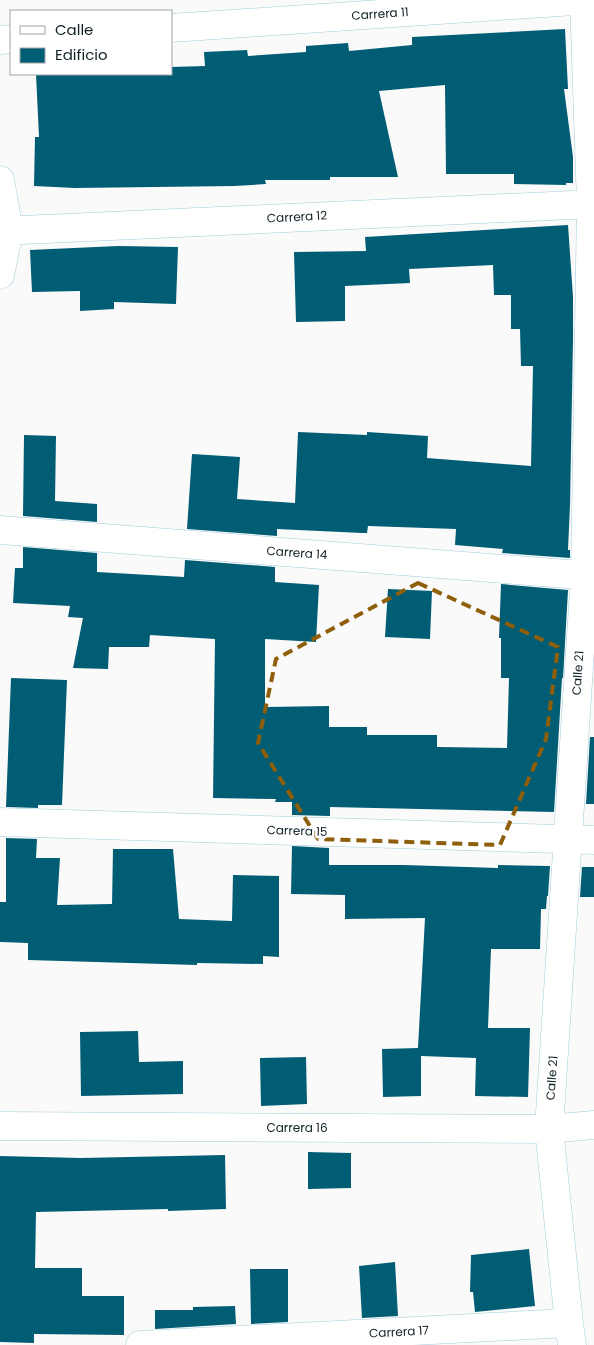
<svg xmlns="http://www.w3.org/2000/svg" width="594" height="1345" font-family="Poppins,sans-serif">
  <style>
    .building { fill: #015d74 }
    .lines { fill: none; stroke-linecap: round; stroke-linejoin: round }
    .minor-casing { stroke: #a3cddc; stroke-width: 29 }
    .minor { stroke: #fff; stroke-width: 28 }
    .marked { fill: none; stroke: #8f5e0a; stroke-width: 4; stroke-dasharray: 10 6; stroke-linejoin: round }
    .labels { text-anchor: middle; stroke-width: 5; stroke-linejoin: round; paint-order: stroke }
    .street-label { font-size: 12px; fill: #0f1f25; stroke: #fff }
  </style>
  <rect width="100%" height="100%" fill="#fafafa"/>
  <!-- building -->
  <path class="building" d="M 565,29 L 568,89 L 564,89 L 573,157 L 573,183 L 566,183 L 566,185 L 514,184 L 514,174 L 446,174 L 445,85 L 379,91 L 398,177 L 330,177 L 330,180 L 265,180 L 266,184 L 234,186 L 75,188 L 34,186 L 35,137 L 39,137 L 36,74 L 171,74 L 171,67 L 205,66 L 204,52 L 247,50 L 248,56 L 306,52 L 306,46 L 348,43 L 349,51 L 412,45 L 412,37 Z
    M 568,225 L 573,297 L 573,339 L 570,505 L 568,550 L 570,550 L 570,558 L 502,553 L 503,549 L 455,545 L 456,529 L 368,526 L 367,533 L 362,533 L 277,529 L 277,536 L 187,529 L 192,454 L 240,457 L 237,499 L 295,503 L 298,432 L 367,435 L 367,432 L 428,436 L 427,458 L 531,466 L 533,366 L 521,366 L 520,329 L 511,329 L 511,295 L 494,295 L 493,265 L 409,269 L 410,283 L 345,286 L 345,321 L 296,322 L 294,252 L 366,251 L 365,237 Z
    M 118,246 L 178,247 L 176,304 L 114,302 L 114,309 L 80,311 L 80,291 L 32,292 L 30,250 Z
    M 24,435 L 56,436 L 55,501 L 97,504 L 97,522 L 23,516 Z
    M 23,547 L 97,553 L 97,572 L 184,577 L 185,560 L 275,567 L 275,582 L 319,585 L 316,642 L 265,639 L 265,707 L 329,706 L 329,727 L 367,727 L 367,735 L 437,735 L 437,747 L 507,748 L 509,678 L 501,678 L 501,638 L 499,638 L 501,584 L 568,590 L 563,678 L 562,678 L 554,812 L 330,807 L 330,816 L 292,815 L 292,802 L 275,802 L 276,799 L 213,798 L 215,639 L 150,635 L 149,647 L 109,647 L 108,669 L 73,668 L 83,618 L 68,617 L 70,606 L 13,603 L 15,568 L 23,568 Z
    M 388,589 L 432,591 L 430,639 L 385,637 Z
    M 11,678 L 67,680 L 62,805 L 38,805 L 38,808 L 6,807 Z
    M 590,737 L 594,737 L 594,804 L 586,804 Z
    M 6,838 L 37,839 L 36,858 L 60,858 L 57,905 L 112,904 L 113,849 L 173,849 L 179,919 L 232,921 L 233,875 L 279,876 L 279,957 L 263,956 L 263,964 L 197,963 L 197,965 L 28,960 L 28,943 L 0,942 L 0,902 L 6,902 Z
    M 292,846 L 329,848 L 329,865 L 404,865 L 498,868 L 498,865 L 550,866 L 548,896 L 547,896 L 546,909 L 541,909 L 540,949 L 491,949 L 488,1028 L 530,1028 L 528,1097 L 475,1096 L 476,1058 L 421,1056 L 421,1096 L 383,1097 L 382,1049 L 418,1048 L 425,918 L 345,919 L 345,895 L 291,894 Z
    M 582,867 L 594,867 L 594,897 L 580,897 Z
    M 138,1031 L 139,1062 L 183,1061 L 183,1094 L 81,1096 L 80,1032 Z
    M 306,1057 L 307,1104 L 261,1106 L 260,1058 Z
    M 308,1152 L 351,1153 L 351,1188 L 308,1189 Z
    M 225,1155 L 226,1209 L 168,1211 L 168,1209 L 36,1212 L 35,1268 L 82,1268 L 82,1296 L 124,1296 L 124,1335 L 34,1334 L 34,1343 L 0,1342 L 0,1156 L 81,1158 Z
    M 529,1249 L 535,1306 L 475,1312 L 473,1292 L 470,1292 L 471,1255 Z
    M 395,1262 L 398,1316 L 362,1318 L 359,1266 Z
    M 250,1269 L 288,1269 L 288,1322 L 251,1324 Z
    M 235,1306 L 236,1324 L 155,1329 L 155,1310 L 193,1310 L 193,1307 Z"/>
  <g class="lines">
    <defs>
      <path id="minor" d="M 171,28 L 589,0
        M 0,40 L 11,39
        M 0,180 L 9,231 L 0,275
        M 0,231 L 594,204
        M 0,530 L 594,576
        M 0,822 L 594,840
        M 0,1126 L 549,1129 L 594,1125
        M 140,1345 L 569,1323
        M 572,1345 L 569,1323 L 549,1129 L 585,575 L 591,204 L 584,0"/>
    </defs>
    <!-- minor casing -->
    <use href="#minor" class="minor-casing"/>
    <!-- minor -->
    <use href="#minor" class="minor"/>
  </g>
  <!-- marked area -->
  <path class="marked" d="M 418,583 L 558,647 L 546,739 L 500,845 L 318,839 L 258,743 L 276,659 Z"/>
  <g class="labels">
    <!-- street labels -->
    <g class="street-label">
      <text transform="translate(380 14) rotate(-4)" y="4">Carrera 11</text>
      <text transform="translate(297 217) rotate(-3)" y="4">Carrera 12</text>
      <text transform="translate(297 553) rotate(4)" y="4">Carrera 14</text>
      <text transform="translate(578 673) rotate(-86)" y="4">Calle 21</text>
      <text transform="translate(297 831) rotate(2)" y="4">Carrera 15</text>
      <text transform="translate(552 1078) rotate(-86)" y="4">Calle 21</text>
      <text x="297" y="1132">Carrera 16</text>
      <text transform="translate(399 1332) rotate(-3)" y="4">Carrera 17</text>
    </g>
  </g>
  <!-- legend -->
  <rect x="10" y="10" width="162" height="65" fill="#ffffff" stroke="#9fa5a8"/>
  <rect x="20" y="26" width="25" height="8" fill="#ffffff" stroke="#9fa5a8"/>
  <text x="55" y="35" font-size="15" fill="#0f1f25">Calle</text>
  <rect x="20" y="48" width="25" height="15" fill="#015d74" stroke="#9fa5a8"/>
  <text x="55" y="60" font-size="15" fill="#0f1f25">Edificio</text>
</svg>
